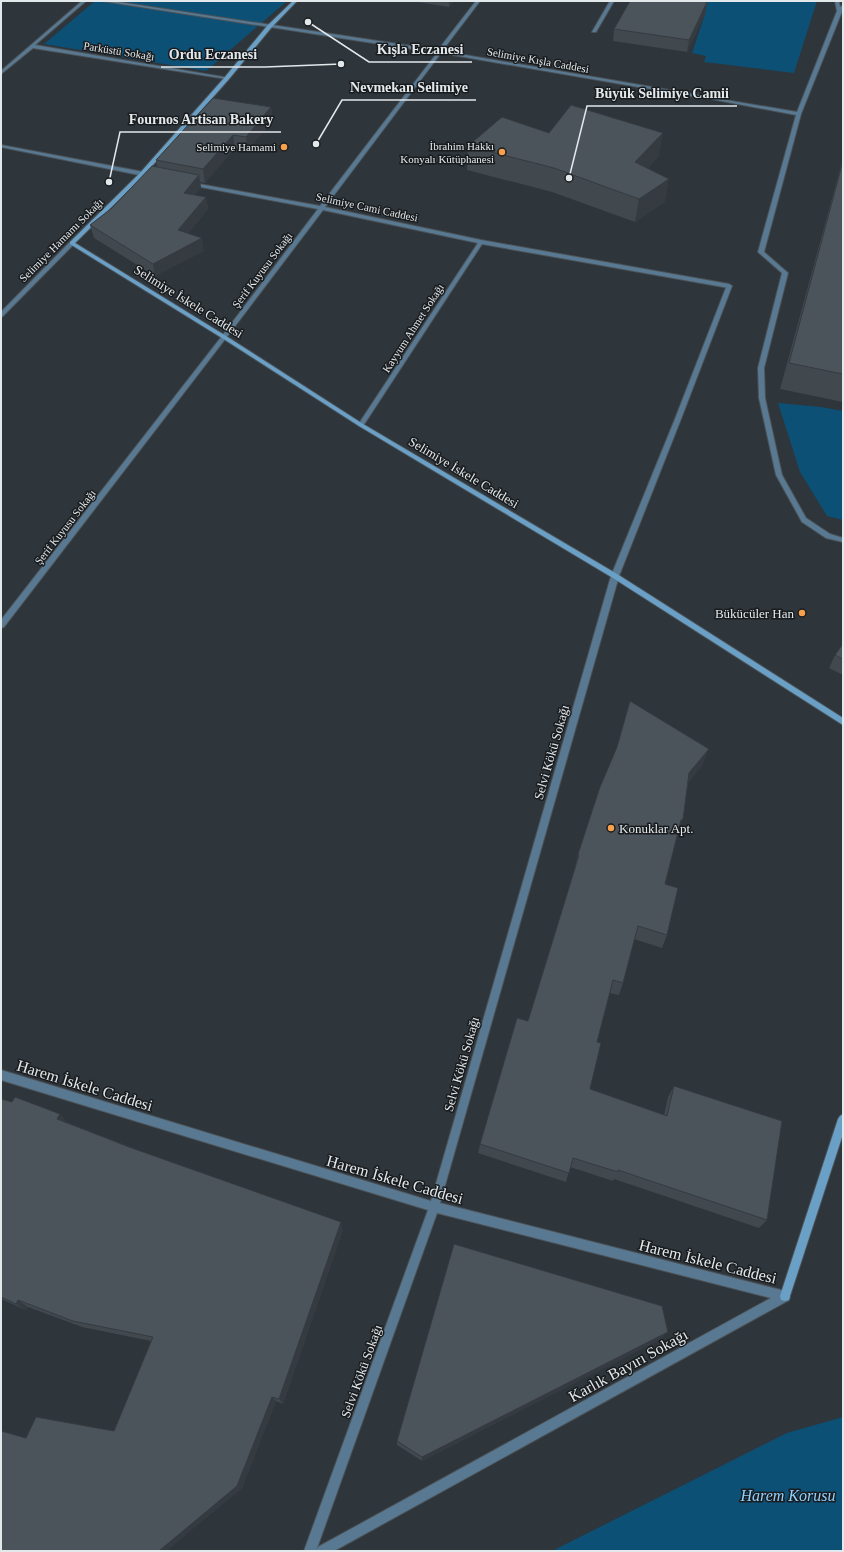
<svg xmlns="http://www.w3.org/2000/svg" width="844" height="1552" font-family="'Times New Roman',serif">
  <style>
    .green { fill: #0c5076 }
    .lines { fill: none; stroke-linecap: round; stroke-linejoin: round }
    .lane-casing { stroke: #4b5257; stroke-width: 2 }
    .street-casing { stroke: #4b5257; stroke-width: 2 }
    .secondary-casing { stroke: #4b5257; stroke-width: 2 }
    .lane { fill: #587991; fill-rule: evenodd }
    .street { fill: #587991; fill-rule: evenodd }
    .secondary { fill: #6a9fc6; fill-rule: evenodd }
    .wall { fill: #41484e }
    .shaded-wall { fill: #353b40 }
    .building { fill: #4c545b; stroke: #353b40 }
    .poi-dot { fill: #f9a04d; stroke: #191c1f; stroke-width: 1.5 }
    .labels { text-anchor: middle; stroke-width: 3; stroke-linejoin: round; paint-order: stroke }
    .far-street-label { font-size: 11px; fill: #e3e8eb; stroke: #191c1f }
    .far-poi-label { font-size: 11px; fill: #e3e8eb; stroke: #191c1f; text-anchor: end }
    .street-label { font-size: 13px; fill: #e3e8eb; stroke: #191c1f }
    .poi-label { font-size: 13px; fill: #e3e8eb; stroke: #191c1f; text-anchor: end }
    .near-street-label { font-size: 16px; fill: #e3e8eb; stroke: #191c1f }
    .near-park-label { font-size: 16px; font-style: italic; fill: #93d0fd; stroke: #191c1f }
    .leader { fill: none; stroke: #e3e8eb; stroke-width: 1.5 }
    .callout-dot { fill: #e3e8eb; stroke: #191c1f; stroke-width: 1.5 }
    .callout-label { font-size: 14px; text-anchor: middle; font-weight: bold; fill: #e3e8eb; stroke: #191c1f; stroke-width: 3; stroke-linejoin: round; paint-order: stroke }
  </style>
  <rect width="100%" height="100%" fill="#2e353b"/>
  <!-- green -->
  <path class="green" d="M 95,1 L 287,1 L 206,71 L 44,44 Z
    M 689,1 L 817,1 L 794,73 L 704,62 L 706,56 L 692,53 L 706,11 L 686,8 Z
    M 778,403 L 821,407 L 843,411 L 843,520 L 827,516 L 800,472 Z
    M 843,1417 L 843,1551 L 552,1551 L 787,1433 Z"/>
  <g class="lines">
    <defs>
      <path id="lane" d="M 835,1 L 839,1 L 840,7 L 843,5 L 843,9 L 801,114 L 764,252 L 788,273 L 764,368 L 765,398 L 782,475 L 806,518 L 830,534 L 843,538 L 843,542 L 826,538 L 802,522 L 776,475 L 759,398 L 758,368 L 782,273 L 758,252 L 796,115 L 706,98 L 708,97 L 797,112 L 837,11 Z
        M 727,285 L 732,286 L 681,419 L 619,576 L 615,579 L 613,578 L 611,576 L 675,419 Z"/>
      <path id="street" d="M 82,1 L 86,1 L 35,45 L 229,78 L 227,79 L 33,48 L 1,74 L 1,71 Z
        M 102,1 L 112,1 L 438,50 L 476,1 L 480,1 L 442,51 L 710,97 L 710,98 L 708,99 L 441,53 L 325,207 L 481,240 L 729,284 L 732,286 L 729,288 L 482,244 L 363,426 L 361,427 L 358,425 L 478,243 L 323,210 L 226,338 L 4,627 L 1,628 L 1,620 L 222,336 L 318,209 L 190,185 L 187,183 L 188,182 L 320,206 L 437,53 Z
        M 610,1 L 614,1 L 596,32 L 592,32 Z
        M 1,145 L 149,173 L 152,175 L 149,177 L 1,147 Z
        M 70,242 L 75,243 L 3,316 L 1,317 L 1,312 Z
        M 615,573 L 619,576 L 440,1203 L 785,1291 L 789,1292 L 790,1296 L 789,1300 L 334,1551 L 316,1551 L 318,1547 L 771,1298 L 437,1213 L 316,1551 L 304,1551 L 428,1210 L 1,1080 L 1,1070 L 431,1201 L 611,576 Z"/>
      <path id="secondary" d="M 293,1 L 297,1 L 271,28 L 229,79 L 144,175 L 75,243 L 226,336 L 363,424 L 617,574 L 843,718 L 843,725 L 613,578 L 359,426 L 222,338 L 70,244 L 70,242 L 140,173 L 225,77 L 267,26 Z
        M 843,1114 L 843,1134 L 790,1296 L 789,1300 L 785,1301 L 781,1300 L 780,1296 L 838,1119 L 840,1116 Z"/>
    </defs>
    <!-- lane casing -->
    <use href="#lane" class="lane-casing"/>
    <!-- street casing -->
    <use href="#street" class="street-casing"/>
    <!-- secondary casing -->
    <use href="#secondary" class="secondary-casing"/>
    <!-- lane -->
    <use href="#lane" class="lane"/>
    <!-- street -->
    <use href="#street" class="street"/>
    <!-- secondary -->
    <use href="#secondary" class="secondary"/>
  </g>
  <!-- wall -->
  <path class="wall" d="M 411,1 L 454,1 L 449,7 Z
    M 707,2 L 705,14 L 687,52 L 613,41 L 614,29 Z
    M 271,107 L 273,120 L 248,150 L 235,148 L 205,183 L 200,182 L 201,188 L 195,195 L 206,197 L 208,209 L 188,233 L 204,251 L 155,276 L 94,238 L 90,225 L 112,208 L 157,167 L 156,160 Z
    M 549,133 L 659,156 L 648,168 L 665,202 L 635,222 L 552,192 L 467,170 L 468,146 Z
    M 843,158 L 843,402 L 780,389 Z
    M 843,644 L 843,675 L 829,668 L 835,655 Z
    M 703,764 L 688,783 L 683,819 L 678,833 L 665,884 L 667,935 L 662,948 L 634,939 L 623,983 L 619,995 L 610,993 L 597,1042 L 590,1089 L 664,1115 L 668,1097 L 674,1086 L 767,1220 L 759,1228 L 614,1179 L 613,1181 L 570,1167 L 566,1182 L 478,1153 L 480,1144 L 528,1021 L 564,904 L 575,868 L 578,854 Z
    M 1,1099 L 12,1102 L 60,1114 L 66,1122 L 343,1230 L 283,1404 L 276,1401 L 242,1488 L 166,1551 L 1,1551 L 26,1438 L 114,1431 L 151,1341 L 82,1327 L 28,1307 L 26,1310 L 1,1299 Z
    M 661,1339 L 422,1461 L 397,1445 L 397,1441 Z"/>
  <!-- shaded-wall -->
  <path class="shaded-wall" d="M 449,1 L 454,1 L 449,7 Z
    M 707,2 L 705,14 L 687,52 L 689,40 Z
    M 271,107 L 273,120 L 248,150 L 246,137 Z
    M 663,133 L 659,156 L 632,185 L 635,162 Z
    M 233,135 L 235,148 L 205,183 L 203,169 Z
    M 199,175 L 201,188 L 186,205 L 184,193 Z
    M 669,179 L 665,202 L 635,222 L 639,199 Z
    M 206,197 L 208,209 L 180,242 L 178,230 Z
    M 202,238 L 204,251 L 155,276 L 153,264 Z
    M 709,749 L 703,764 L 684,787 L 689,773 Z
    M 683,819 L 678,833 L 676,835 L 681,820 Z
    M 60,1114 L 68,1125 L 57,1119 Z
    M 341,1222 L 343,1230 L 283,1404 L 279,1399 Z
    M 18,1300 L 28,1307 L 26,1310 L 16,1304 Z
    M 668,1332 L 661,1339 L 422,1461 L 422,1457 Z
    M 272,1397 L 276,1401 L 242,1488 L 166,1551 L 159,1551 Z"/>
  <!-- building -->
  <path class="building" d="M 630,1 L 700,1 L 707,2 L 689,40 L 614,29 Z
    M 213,98 L 271,107 L 246,137 L 233,135 L 203,169 L 156,160 Z
    M 571,105 L 663,133 L 635,162 L 669,179 L 639,199 L 554,168 L 468,146 L 502,117 L 549,133 Z
    M 843,161 L 843,374 L 789,363 Z
    M 152,166 L 199,175 L 184,193 L 206,197 L 178,230 L 202,238 L 153,264 L 90,225 L 112,208 Z
    M 843,644 L 843,659 L 835,655 Z
    M 630,701 L 709,749 L 689,773 L 683,819 L 681,820 L 665,884 L 678,888 L 667,935 L 638,926 L 623,983 L 613,980 L 597,1042 L 601,1043 L 590,1089 L 667,1116 L 674,1086 L 782,1121 L 767,1220 L 618,1170 L 618,1172 L 573,1158 L 569,1173 L 480,1144 L 517,1018 L 528,1021 L 564,904 L 579,855 L 578,854 L 600,787 L 617,747 Z
    M 15,1097 L 60,1114 L 57,1119 L 129,1147 L 341,1222 L 279,1399 L 272,1397 L 237,1486 L 159,1551 L 1,1551 L 1,1431 L 26,1438 L 36,1417 L 114,1431 L 153,1337 L 73,1321 L 18,1300 L 16,1304 L 1,1297 L 1,1099 L 12,1102 Z
    M 454,1244 L 662,1306 L 668,1332 L 422,1457 L 397,1441 Z"/>
  <!-- markers -->
  <g class="poi-dot">
    <circle cx="284" cy="147" r="4"/>
    <circle cx="502" cy="152" r="4"/>
    <circle cx="802" cy="613" r="4"/>
    <circle cx="611" cy="828" r="4"/>
  </g>
  <g class="labels">
    <!-- far-street labels -->
    <g class="far-street-label">
      <text transform="translate(119 51) rotate(9)" y="4">Parküstü Sokağı</text>
      <text transform="translate(538 60) rotate(10)" y="4">Selimiye Kışla Caddesi</text>
      <text transform="translate(367 207) rotate(12)" y="4">Selimiye Cami Caddesi</text>
      <text transform="translate(61 240) rotate(-45)" y="4">Selimiye Hamamı Sokağı</text>
      <text transform="translate(262 270) rotate(-53)" y="4">Şerif Kuyusu Sokağı</text>
      <text transform="translate(413 328) rotate(-57)" y="4">Kayyum Ahmet Sokağı</text>
      <text transform="translate(65 527) rotate(-52)" y="4">Şerif Kuyusu Sokağı</text>
    </g>
    <!-- far-poi labels -->
    <g class="far-poi-label">
      <text x="494" y="150">İbrahim Hakkı<tspan x="494" dy="13">Konyalı Kütüphanesi</tspan></text>
      <text x="276" y="151">Selimiye Hamami</text>
    </g>
    <!-- street labels -->
    <g class="street-label">
      <text transform="translate(189 301) rotate(32)" y="5">Selimiye İskele Caddesi</text>
      <text transform="translate(464 472) rotate(31)" y="5">Selimiye İskele Caddesi</text>
      <text transform="translate(551 752) rotate(-74)" y="5">Selvi Kökü Sokağı</text>
      <text transform="translate(461 1064) rotate(-74)" y="5">Selvi Kökü Sokağı</text>
      <text transform="translate(361 1371) rotate(-70)" y="5">Selvi Kökü Sokağı</text>
    </g>
    <!-- poi labels -->
    <g class="poi-label">
      <text x="794" y="618">Bükücüler Han</text>
      <text x="619" y="833" text-anchor="start">Konuklar Apt.</text>
    </g>
    <!-- near-street labels -->
    <g class="near-street-label">
      <text transform="translate(85 1085) rotate(17)" y="6">Harem İskele Caddesi</text>
      <text transform="translate(395 1179) rotate(16)" y="6">Harem İskele Caddesi</text>
      <text transform="translate(708 1261) rotate(14)" y="6">Harem İskele Caddesi</text>
      <text transform="translate(628 1365) rotate(-29)" y="6">Karlık Bayırı Sokağı</text>
    </g>
    <!-- near-park labels -->
    <g class="near-park-label">
      <text x="788" y="1501">Harem Korusu</text>
    </g>
  </g>
  <!-- callouts -->
  <path class="leader" d="M308 22L369 62H472M341 64L265 67H161M316 144L342 100H476M569 178L587 106H737M109 182L120 132H281"/>
  <g class="callout-dot">
    <circle cx="308" cy="22" r="4"/>
    <circle cx="341" cy="64" r="4"/>
    <circle cx="316" cy="144" r="4"/>
    <circle cx="569" cy="178" r="4"/>
    <circle cx="109" cy="182" r="4"/>
  </g>
  <g class="callout-label">
    <text x="420" y="54">Kışla Eczanesi</text>
    <text x="213" y="59">Ordu Eczanesi</text>
    <text x="409" y="92">Nevmekan Selimiye</text>
    <text x="662" y="98">Büyük Selimiye Camii</text>
    <text x="201" y="124">Fournos Artisan Bakery</text>
  </g>
  <!-- border -->
  <rect width="844" height="1552" fill="none" stroke="#e3e8eb" stroke-width="4"/>
</svg>
